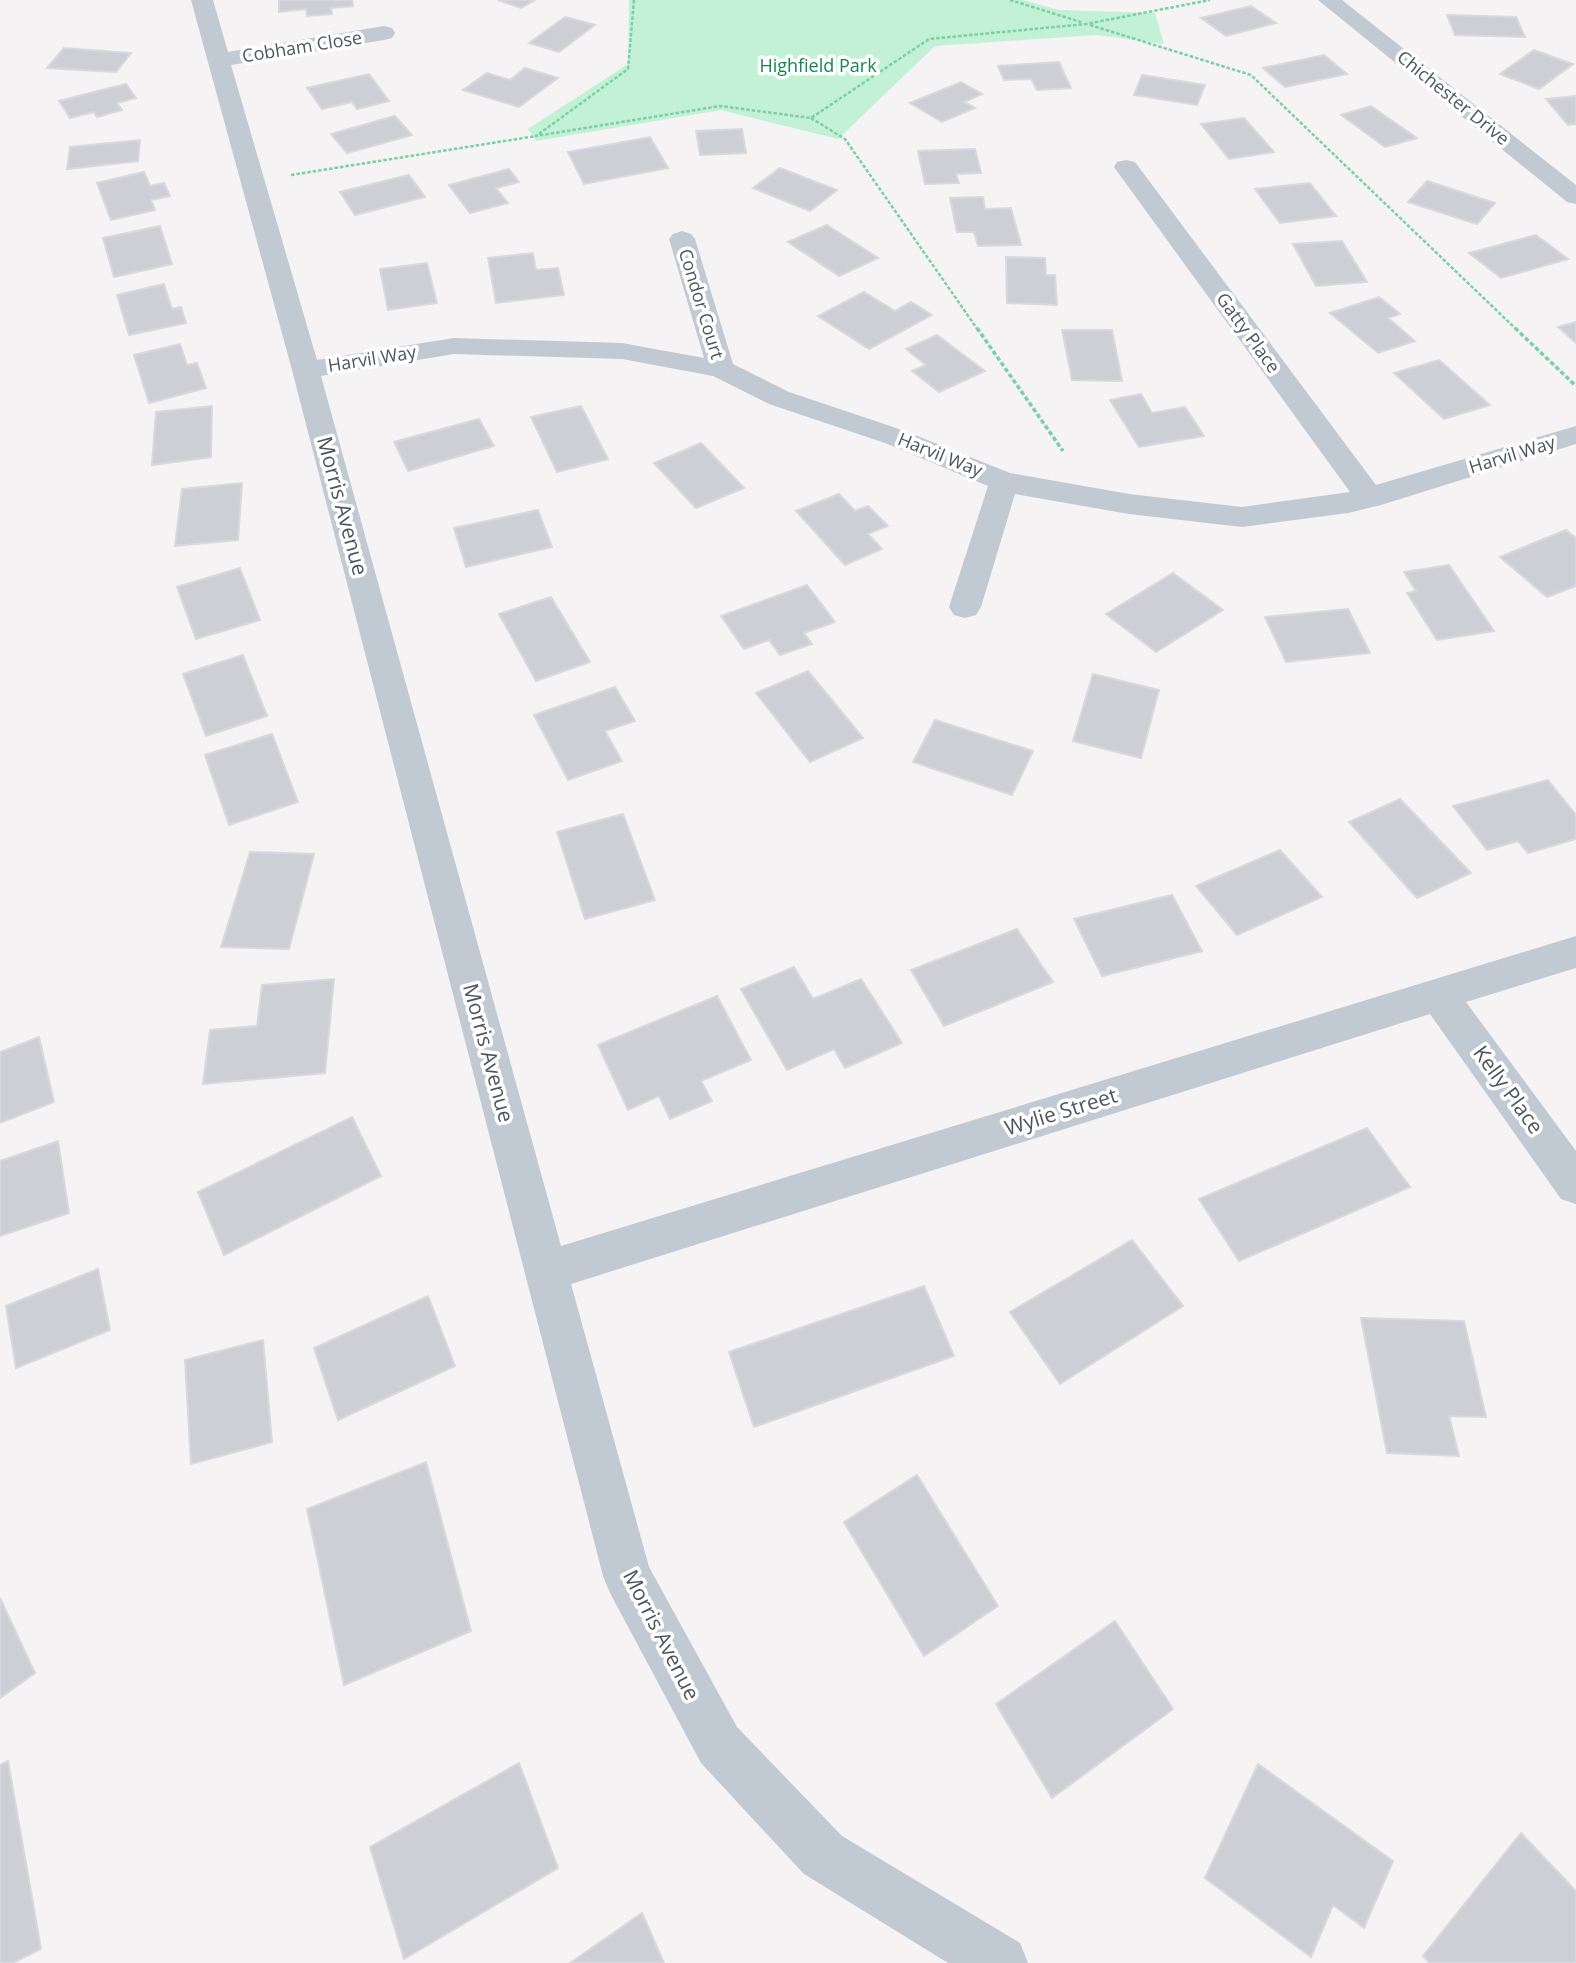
<svg xmlns="http://www.w3.org/2000/svg" width="1576" height="1963" font-family="'Open Sans',sans-serif">
  <style>
    .green { fill: #c3f1d5 }
    .building { fill: #cdcfd5; stroke: #d7d9de; stroke-width: 2 }
    .lines { fill: none; stroke-linecap: round; stroke-linejoin: round }
    .path-far1 { stroke: #7ad0a6; stroke-width: 2.5; stroke-dasharray: 3.5 2; stroke-linecap: butt }
    .path { stroke: #7ad0a6; stroke-width: 3.5; stroke-dasharray: 4.5 2.5; stroke-linecap: butt }
    .street { fill: #c1cad2; fill-rule: evenodd }
    .labels { text-anchor: middle; stroke-width: 7; stroke-linejoin: round; paint-order: stroke }
    .far-street-label { font-size: 18px; fill: #4a5661; stroke: #fff }
    .far-park-label { font-size: 18px; fill: #17864f; stroke: #fff }
    .street-label { font-size: 21px; fill: #4a5661; stroke: #fff }
  </style>
  <rect width="100%" height="100%" fill="#f5f3f3"/>
  <!-- green -->
  <path class="green" d="M 629,0 L 1023,0 L 1059,10 L 1155,13 L 1164,44 L 1097,35 L 935,46 L 838,139 L 721,110 L 536,141 L 528,129 L 628,64 Z"/>
  <!-- building -->
  <path class="building" d="M 279,0 L 352,0 L 353,6 L 331,8 L 332,14 L 307,16 L 306,9 L 279,12 Z
    M 498,0 L 535,0 L 521,8 Z
    M 1251,6 L 1276,23 L 1226,36 L 1201,18 Z
    M 1447,15 L 1516,17 L 1525,37 L 1455,35 Z
    M 565,17 L 595,25 L 559,52 L 529,43 Z
    M 64,48 L 131,53 L 116,72 L 47,68 Z
    M 1534,50 L 1573,64 L 1539,89 L 1500,74 Z
    M 1324,55 L 1347,74 L 1285,87 L 1263,68 Z
    M 1059,62 L 1071,88 L 1037,90 L 1031,79 L 1004,80 L 998,66 Z
    M 525,68 L 558,78 L 519,107 L 463,90 L 487,73 L 510,80 Z
    M 369,74 L 389,101 L 357,109 L 352,102 L 322,109 L 307,88 Z
    M 1142,75 L 1205,85 L 1197,105 L 1134,95 Z
    M 961,82 L 982,94 L 964,102 L 975,108 L 942,122 L 910,103 Z
    M 126,84 L 136,98 L 117,103 L 122,110 L 97,117 L 94,112 L 70,118 L 59,101 Z
    M 1576,96 L 1576,124 L 1568,125 L 1546,99 Z
    M 1371,106 L 1417,138 L 1385,147 L 1341,115 Z
    M 395,116 L 412,135 L 347,153 L 331,134 Z
    M 1244,118 L 1274,152 L 1229,159 L 1201,124 Z
    M 742,129 L 746,153 L 700,155 L 696,131 Z
    M 650,137 L 668,168 L 584,184 L 568,152 Z
    M 140,140 L 138,161 L 67,169 L 70,147 Z
    M 975,149 L 981,173 L 956,174 L 959,183 L 925,184 L 918,151 Z
    M 780,168 L 837,190 L 810,211 L 753,188 Z
    M 509,169 L 519,182 L 496,188 L 508,203 L 470,213 L 449,185 Z
    M 144,172 L 150,186 L 164,183 L 170,196 L 151,200 L 155,210 L 111,220 L 97,183 Z
    M 409,175 L 425,197 L 355,215 L 340,192 Z
    M 1427,181 L 1495,203 L 1477,224 L 1408,202 Z
    M 1310,183 L 1336,216 L 1280,223 L 1255,189 Z
    M 983,197 L 985,209 L 1011,208 L 1021,245 L 978,246 L 974,232 L 957,232 L 950,198 Z
    M 827,225 L 878,258 L 839,276 L 788,242 Z
    M 160,226 L 172,264 L 114,277 L 103,238 Z
    M 1536,235 L 1568,259 L 1501,278 L 1469,253 Z
    M 1342,241 L 1367,282 L 1316,286 L 1293,244 Z
    M 533,253 L 536,270 L 558,268 L 564,295 L 496,303 L 488,258 Z
    M 1006,257 L 1045,258 L 1046,275 L 1055,275 L 1057,305 L 1007,303 Z
    M 427,263 L 437,303 L 388,310 L 380,269 Z
    M 164,284 L 172,309 L 181,307 L 186,323 L 129,335 L 117,295 Z
    M 864,292 L 895,311 L 911,302 L 932,315 L 869,349 L 818,316 Z
    M 1379,297 L 1400,314 L 1388,318 L 1415,341 L 1378,353 L 1330,313 Z
    M 1576,322 L 1576,343 L 1558,327 Z
    M 1062,330 L 1112,330 L 1122,381 L 1072,380 Z
    M 937,335 L 985,371 L 939,392 L 912,371 L 926,365 L 906,349 Z
    M 180,344 L 187,365 L 197,363 L 206,388 L 149,403 L 134,355 Z
    M 1439,360 L 1490,405 L 1444,419 L 1394,373 Z
    M 1141,394 L 1152,413 L 1185,407 L 1204,436 L 1139,447 L 1110,400 Z
    M 212,406 L 211,457 L 152,465 L 156,412 Z
    M 581,406 L 608,459 L 557,472 L 531,417 Z
    M 479,419 L 494,446 L 408,471 L 394,442 Z
    M 701,443 L 744,488 L 696,508 L 654,463 Z
    M 242,483 L 238,540 L 175,546 L 182,489 Z
    M 839,494 L 855,511 L 868,506 L 888,526 L 868,534 L 882,549 L 845,565 L 796,511 Z
    M 538,510 L 552,547 L 466,567 L 454,528 Z
    M 1566,530 L 1576,538 L 1576,586 L 1547,597 L 1500,557 Z
    M 1449,565 L 1494,631 L 1437,640 L 1407,593 L 1416,591 L 1404,572 Z
    M 240,568 L 260,620 L 196,639 L 177,587 Z
    M 1173,573 L 1223,610 L 1156,652 L 1106,614 Z
    M 807,585 L 835,622 L 804,633 L 812,644 L 780,655 L 769,640 L 744,649 L 721,616 Z
    M 551,597 L 590,662 L 536,681 L 499,614 Z
    M 1348,609 L 1370,653 L 1286,662 L 1265,617 Z
    M 243,655 L 267,716 L 206,736 L 183,674 Z
    M 808,671 L 863,738 L 810,762 L 756,693 Z
    M 1093,674 L 1159,690 L 1141,758 L 1073,741 Z
    M 615,687 L 635,721 L 605,731 L 622,761 L 568,780 L 534,715 Z
    M 935,720 L 1033,751 L 1012,795 L 913,762 Z
    M 272,734 L 298,802 L 229,825 L 205,755 Z
    M 1548,780 L 1576,815 L 1576,839 L 1528,853 L 1518,841 L 1487,850 L 1453,806 Z
    M 1400,799 L 1471,873 L 1417,898 L 1349,822 Z
    M 623,814 L 655,900 L 585,919 L 557,832 Z
    M 1280,850 L 1322,897 L 1237,935 L 1196,886 Z
    M 250,852 L 314,854 L 289,949 L 221,947 Z
    M 1172,895 L 1202,951 L 1102,976 L 1074,919 Z
    M 1017,929 L 1053,982 L 944,1026 L 911,970 Z
    M 794,967 L 813,999 L 861,979 L 902,1043 L 845,1068 L 834,1049 L 787,1070 L 741,989 Z
    M 334,979 L 325,1073 L 203,1084 L 210,1030 L 257,1026 L 262,985 Z
    M 717,996 L 751,1060 L 701,1081 L 712,1101 L 670,1119 L 659,1096 L 628,1110 L 598,1045 Z
    M 39,1037 L 54,1102 L 0,1123 L 0,1052 Z
    M 352,1117 L 381,1176 L 224,1255 L 198,1192 Z
    M 1367,1128 L 1410,1187 L 1239,1261 L 1199,1199 Z
    M 58,1141 L 69,1213 L 0,1236 L 0,1161 Z
    M 1132,1240 L 1183,1306 L 1060,1384 L 1010,1312 Z
    M 98,1269 L 110,1330 L 16,1368 L 6,1306 Z
    M 924,1286 L 954,1356 L 754,1427 L 729,1352 Z
    M 428,1296 L 455,1366 L 338,1420 L 314,1348 Z
    M 1361,1318 L 1464,1321 L 1486,1417 L 1449,1416 L 1459,1456 L 1387,1453 Z
    M 263,1340 L 272,1442 L 191,1464 L 185,1360 Z
    M 426,1462 L 471,1631 L 344,1685 L 307,1509 Z
    M 917,1475 L 998,1606 L 924,1656 L 844,1522 Z
    M 0,1598 L 35,1673 L 0,1698 Z
    M 1115,1621 L 1173,1709 L 1052,1798 L 996,1704 Z
    M 8,1761 L 41,1949 L 13,1963 L 0,1963 L 0,1765 Z
    M 519,1763 L 558,1868 L 404,1959 L 370,1847 Z
    M 1258,1764 L 1393,1861 L 1364,1928 L 1333,1905 L 1311,1957 L 1205,1878 Z
    M 1521,1833 L 1576,1891 L 1576,1963 L 1429,1963 L 1423,1956 Z
    M 642,1913 L 664,1963 L 570,1963 Z"/>
  <g class="lines">
    <!-- path-far1 -->
    <path class="path-far1" d="M 634,0 L 628,69 L 536,136 L 720,106 L 811,118 L 929,39 L 1086,24 L 1210,0
      M 1010,0 L 1081,22
      M 1090,25 L 1251,75 L 1517,330
      M 811,118 L 845,139 L 978,330
      M 291,175 L 536,136"/>
    <!-- path -->
    <path class="path" d="M 977,328 L 1063,451
      M 1515,328 L 1576,386"/>
    <!-- street -->
    <path class="street" d="M 191,0 L 213,0 L 228,52 L 384,26 L 392,28 L 395,33 L 392,38 L 384,40 L 231,65 L 317,360 L 454,338 L 622,343 L 704,358 L 669,239 L 673,234 L 682,231 L 691,234 L 695,239 L 733,364 L 789,392 L 905,431 L 1010,473 L 1129,494 L 1242,507 L 1350,492 L 1114,167 L 1117,162 L 1126,160 L 1135,162 L 1376,485 L 1576,426 L 1576,444 L 1381,505 L 1348,513 L 1242,527 L 1129,514 L 1015,494 L 981,607 L 976,615 L 965,618 L 954,615 L 949,607 L 988,486 L 885,443 L 769,404 L 713,376 L 622,359 L 454,354 L 321,376 L 561,1246 L 1576,936 L 1576,968 L 1466,1002 L 1576,1151 L 1576,1204 L 1561,1199 L 1430,1014 L 571,1284 L 649,1567 L 737,1727 L 842,1836 L 1020,1943 L 1028,1963 L 948,1963 L 804,1874 L 701,1763 L 610,1593 L 603,1576 L 292,370 Z
      M 1318,0 L 1342,0 L 1576,185 L 1576,204 L 1567,202 Z"/>
  </g>
  <g class="labels">
    <!-- far-street labels -->
    <g class="far-street-label">
      <text transform="translate(302 47) rotate(-9)" y="6">Cobham Close</text>
      <text transform="translate(1453 98) rotate(39)" y="6">Chichester Drive</text>
      <text transform="translate(701 304) rotate(73)" y="6">Condor Court</text>
      <text transform="translate(1248 333) rotate(54)" y="6">Gatty Place</text>
      <text transform="translate(372 359) rotate(-9)" y="6">Harvil Way</text>
      <text transform="translate(940 455) rotate(22)" y="6">Harvil Way</text>
      <text transform="translate(1512 455) rotate(-17)" y="6">Harvil Way</text>
    </g>
    <!-- far-park labels -->
    <g class="far-park-label">
      <text x="818" y="72">Highfield Park</text>
    </g>
    <!-- street labels -->
    <g class="street-label">
      <text transform="translate(342 506) rotate(75)" y="7">Morris Avenue</text>
      <text transform="translate(488 1053) rotate(75)" y="7">Morris Avenue</text>
      <text transform="translate(1508 1090) rotate(54)" y="7">Kelly Place</text>
      <text transform="translate(1061 1112) rotate(-17)" y="7">Wylie Street</text>
      <text transform="translate(661 1635) rotate(63)" y="7">Morris Avenue</text>
    </g>
  </g>
</svg>
